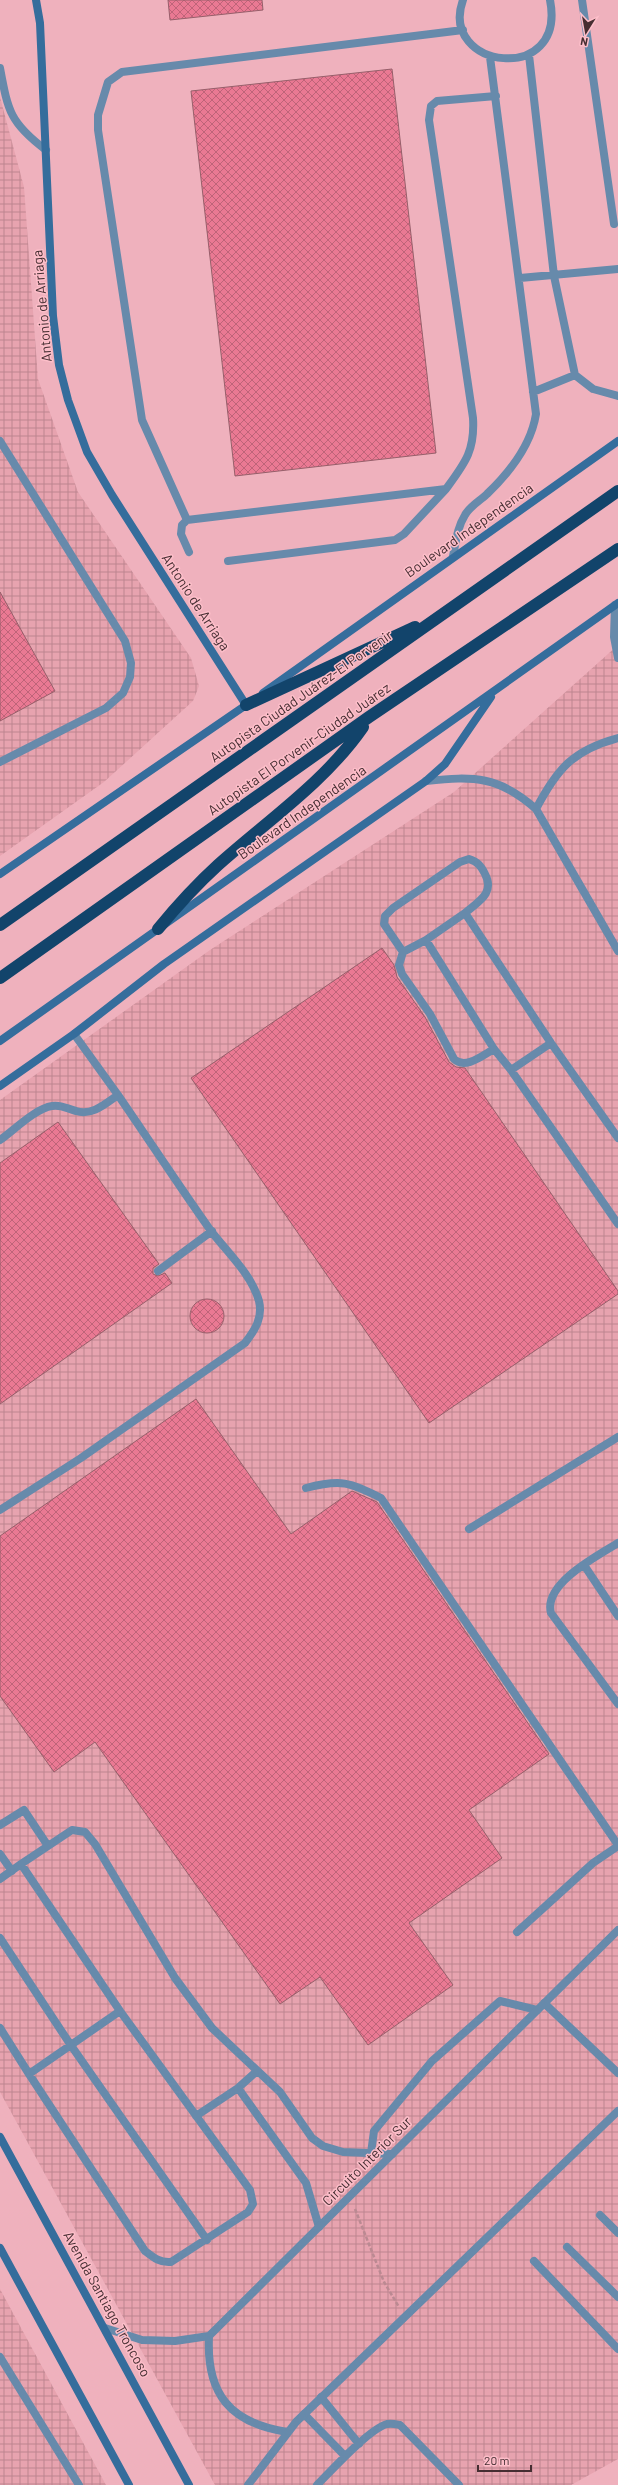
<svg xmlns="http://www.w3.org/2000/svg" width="618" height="2485" font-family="Barlow,sans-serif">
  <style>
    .industrial { fill: url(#industrial-grid) }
    .building { fill: url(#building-cross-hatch); stroke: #965f6a }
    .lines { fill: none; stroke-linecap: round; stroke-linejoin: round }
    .path { stroke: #bb8992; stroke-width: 2.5; stroke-dasharray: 4 2; stroke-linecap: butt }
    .lane { stroke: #678aab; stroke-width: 8 }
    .street { stroke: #678aab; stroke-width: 8 }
    .secondary { stroke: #356d9c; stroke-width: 8 }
    .highway { stroke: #12446b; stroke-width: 12 }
    .labels { text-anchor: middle; stroke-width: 3; stroke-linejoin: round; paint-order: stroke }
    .street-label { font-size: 14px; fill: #462e32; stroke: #fdbec9 }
  </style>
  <defs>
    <pattern id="industrial-grid" width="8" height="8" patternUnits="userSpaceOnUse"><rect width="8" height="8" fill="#e7a3af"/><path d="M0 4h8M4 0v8" fill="none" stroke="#bd858f"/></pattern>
    <pattern id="building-cross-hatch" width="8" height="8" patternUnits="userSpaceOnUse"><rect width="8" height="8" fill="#ea7993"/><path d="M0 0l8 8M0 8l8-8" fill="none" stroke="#bf6479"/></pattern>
  </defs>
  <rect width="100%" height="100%" fill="#efb1bd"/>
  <!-- industrial -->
  <path class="industrial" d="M 0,97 L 24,187 L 38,379 L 78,492 L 191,658 L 199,686 L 193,701 L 104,782 L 0,856 Z
    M 618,645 L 618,2459 L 571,2485 L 215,2485 L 0,2092 L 0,1100 L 210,950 L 454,792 Z
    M 0,2289 L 106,2485 L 0,2485 Z"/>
  <!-- building -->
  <path class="building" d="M 168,0 L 262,0 L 263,10 L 170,20 Z
    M 392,69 L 436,453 L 235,476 L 191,91 Z
    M 0,592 L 55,691 L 0,721 Z
    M 382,948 L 394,965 L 397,977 L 425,1017 L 449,1062 L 456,1067 L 465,1068 L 618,1291 L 618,1294 L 429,1423 L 191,1078 Z
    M 58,1122 L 159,1264 L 153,1268 L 153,1274 L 158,1276 L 165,1273 L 172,1283 L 0,1404 L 0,1163 Z
    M190 1316a17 17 0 1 1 34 0a17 17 0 1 1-34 0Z
    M 196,1399 L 291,1534 L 352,1491 L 377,1502 L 549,1754 L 469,1810 L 502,1858 L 409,1923 L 453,1985 L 368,2045 L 320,1977 L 280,2004 L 95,1742 L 54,1772 L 0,1696 L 0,1536 Z"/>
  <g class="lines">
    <!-- path -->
    <path class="path" d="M 355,2209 L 384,2282 L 399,2307"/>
    <!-- lane -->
    <path class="lane" d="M 463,0 C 438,69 567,86 550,0
      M 582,0 L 614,224
      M 529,55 L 554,276 L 575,375 L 593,389 L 618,396
      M 0,68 C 8,111 10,123 46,150
      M 520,278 L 618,269
      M 533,392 L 575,375
      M 0,441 L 125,641 L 131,663 L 130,677 L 123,693 L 106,708 L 0,762
      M 446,489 C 465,463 475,451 473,418 L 429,120 L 431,106 L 437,101 L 496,96
      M 187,520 L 142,420 L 98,130 L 98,115 L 108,82 L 122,72 L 463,30
      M 189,552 L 181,534 L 182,525 L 187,520 L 446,489 L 404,534 L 395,540 L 228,561
      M 453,556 C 456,542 457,528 465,515 C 470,506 480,501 487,494 C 510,472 531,446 536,414 L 490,57
      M 426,940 L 465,913
      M 403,952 L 399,965 L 402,974 L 430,1014 L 454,1059 C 465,1070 483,1055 494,1049
      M 511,1070 L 551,1043
      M 618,1138 L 551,1043 L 465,913 C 479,901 495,893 485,874 C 481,866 478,862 469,859 L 460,862 L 393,908 L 385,916 L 384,924 L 403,952 L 426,940 L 494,1049 L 511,1070 L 618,1224
      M 0,1140 C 13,1131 36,1108 52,1106 C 61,1104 67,1109 76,1111 C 92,1116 105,1104 118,1095 L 74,1034
      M 158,1271 L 212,1231
      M 306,1488 C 341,1479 349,1482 381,1498 L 618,1845
      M 0,1510 L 81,1458 L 245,1343 C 255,1330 263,1318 259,1301 C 252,1275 227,1252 211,1231 C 179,1186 149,1140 118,1095
      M 469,1529 L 618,1437
      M 618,1543 C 597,1556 543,1584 551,1613 L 618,1704
      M 584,1565 L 618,1616
      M 0,1825 L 24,1810 L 48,1846
      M 0,1854 L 12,1871
      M 21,1864 L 72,1830 L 85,1832 L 95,1844 L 175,1978 L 212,2028 L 280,2092 L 312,2138 L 323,2146 L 343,2152 L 392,2154
      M 0,1879 L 21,1864 L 120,2011 L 29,2074 L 0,2028
      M 517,1932 L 593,1863 L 618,1846
      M 0,1938 L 70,2044 L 207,2240
      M 29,2074 L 145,2251 C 154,2258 160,2263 171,2262 L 248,2212 L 253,2204 L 250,2190 L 120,2011
      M 238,2088 L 306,2183 L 319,2227
      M 196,2116 L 238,2088 L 257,2071
      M 371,2153 L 374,2131 L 432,2061 L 500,2001 L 537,2010
      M 600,2215 L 618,2233
      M 567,2247 L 618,2297
      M 534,2261 L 618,2349
      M 0,2357 L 79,2485
      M 321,2397 L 359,2444
      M 304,2414 L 345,2456
      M 317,2485 C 331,2471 369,2429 387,2424 C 392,2423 395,2424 400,2425 L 459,2485"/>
    <!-- street -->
    <path class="street" d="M 615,605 L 614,637 L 618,658
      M 426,781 C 474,776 499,776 536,809 L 618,951
      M 536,809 C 557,769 573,750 618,738
      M 544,2003 L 618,2073
      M 105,2328 L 142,2340 L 175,2341 L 209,2336 L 618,1930
      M 209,2336 C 206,2394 230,2423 287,2432
      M 248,2485 L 296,2422 L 618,2111"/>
    <!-- secondary -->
    <path class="secondary" d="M 36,0 L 40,23 L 53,316 L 59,365 L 68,400 L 87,452 L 112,495 L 246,705
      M 263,693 L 618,441
      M 0,874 L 249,703
      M 0,1041 L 618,603
      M 0,1086 L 74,1034 L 164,964 L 426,781 L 445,764 L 491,697
      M 0,2137 L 189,2485
      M 0,2248 L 129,2485"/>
    <!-- highway -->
    <path class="highway" d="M 246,705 L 415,627
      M 0,925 L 618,491
      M 158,929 C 177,906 196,885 218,865 C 267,821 325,782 363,727
      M 0,978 L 369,717 L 618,549"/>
  </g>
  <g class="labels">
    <!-- street labels -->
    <g class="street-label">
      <text transform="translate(42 306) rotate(-95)" y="5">Antonio de Arriaga</text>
      <text transform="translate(469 530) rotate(-35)" y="5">Boulevard Independencia</text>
      <text transform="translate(196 602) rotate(57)" y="5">Antonio de Arriaga</text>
      <text transform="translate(301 696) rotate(-35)" y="5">Autopista Ciudad Juárez-El Porvenir</text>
      <text transform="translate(299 749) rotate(-35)" y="5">Autopista El Porvenir-Ciudad Juárez</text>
      <text transform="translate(302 812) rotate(-35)" y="5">Boulevard Independencia</text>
      <text transform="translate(367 2161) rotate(-45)" y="5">Circuito Interior Sur</text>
      <text transform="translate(107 2304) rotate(61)" y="5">Avenida Santiago Troncoso</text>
    </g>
  </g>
  <!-- north arrow -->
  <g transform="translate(586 32) rotate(191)" stroke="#fdbec9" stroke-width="3" paint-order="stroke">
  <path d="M0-3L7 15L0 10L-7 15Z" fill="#462e32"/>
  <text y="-6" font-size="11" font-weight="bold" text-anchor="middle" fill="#462e32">N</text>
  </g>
  <!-- scale -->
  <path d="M478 2465v6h53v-6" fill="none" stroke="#462e32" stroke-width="2"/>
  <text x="484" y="2465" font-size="12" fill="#462e32" stroke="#fdbec9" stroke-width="3" paint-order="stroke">20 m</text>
</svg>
